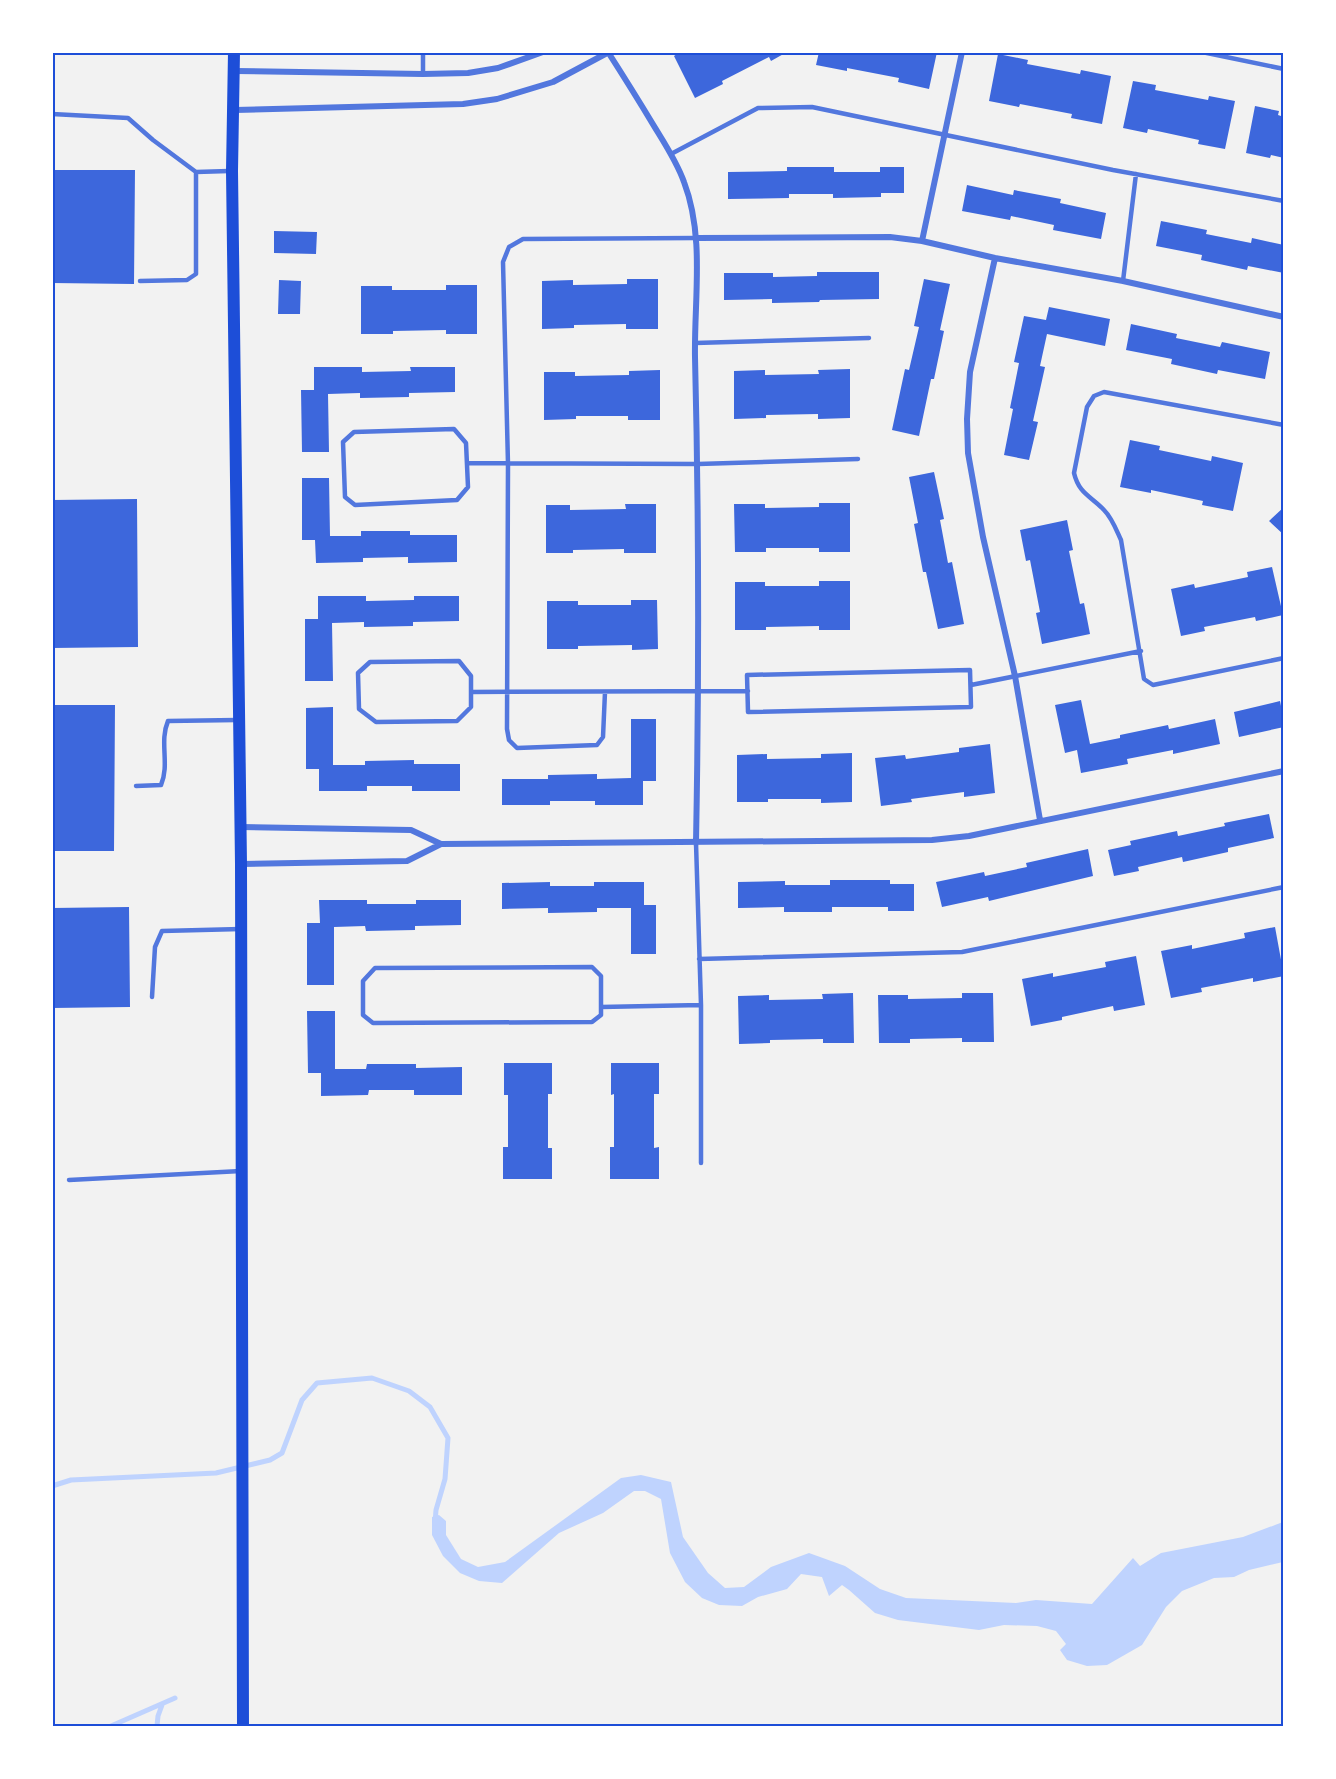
<svg xmlns="http://www.w3.org/2000/svg" width="1336" height="1779" font-family="'Varela Round',sans-serif">
  <style>
    .water { fill: #bfd3fe }
    .lines { fill: none; stroke-linecap: round; stroke-linejoin: round }
    .stream { stroke: #bfd3fe; stroke-width: 5 }
    .building { fill: #3d67dc }
    .service { stroke: #5277de; stroke-width: 4.5 }
    .minor { stroke: #5277de; stroke-width: 6 }
    .secondary { stroke: #1d4ed8; stroke-width: 12 }
    .neatline { fill: none; stroke: #1d4ed8; stroke-width: 2 }
  </style>
  <rect width="100%" height="100%" fill="#f2f2f2"/>
  <!-- water -->
  <path class="water" d="M 641,1475 L 671,1482 L 683,1537 L 708,1573 L 725,1588 L 744,1587 L 771,1567 L 809,1553 L 845,1566 L 880,1589 L 906,1598 L 1016,1603 L 1036,1600 L 1092,1604 L 1133,1558 L 1140,1566 L 1161,1553 L 1243,1537 L 1283,1522 L 1283,1562 L 1249,1570 L 1234,1577 L 1214,1578 L 1182,1591 L 1166,1607 L 1142,1645 L 1107,1665 L 1087,1666 L 1067,1660 L 1060,1650 L 1066,1644 L 1056,1631 L 1037,1626 L 1004,1625 L 979,1630 L 898,1620 L 875,1613 L 849,1590 L 842,1585 L 829,1596 L 822,1577 L 801,1574 L 787,1589 L 758,1597 L 742,1606 L 719,1605 L 702,1598 L 685,1582 L 670,1553 L 661,1499 L 645,1491 L 634,1491 L 603,1513 L 559,1533 L 502,1583 L 479,1581 L 460,1573 L 443,1556 L 432,1535 L 432,1517 L 439,1515 L 446,1521 L 446,1535 L 461,1559 L 478,1567 L 505,1562 L 621,1478 Z"/>
  <g class="lines">
    <!-- stream -->
    <path class="stream" d="M 52,1486 L 71,1480 L 216,1473 L 270,1460 L 282,1453 L 302,1400 L 317,1383 L 372,1378 L 409,1391 L 430,1407 L 448,1438 L 445,1479 L 436,1510 L 435,1523
      M 111,1726 L 175,1698
      M 157,1726 L 158,1716 L 162,1705"/>
  </g>
  <!-- building -->
  <path class="building" d="M 680,52 L 787,52 L 771,61 L 769,57 L 722,81 L 723,84 L 695,98 L 674,56 Z
    M 819,52 L 937,52 L 929,89 L 898,82 L 899,78 L 847,68 L 847,71 L 816,65 Z
    M 998,54 L 1028,60 L 1027,64 L 1080,74 L 1081,70 L 1111,76 L 1102,124 L 1071,118 L 1072,114 L 1020,104 L 1019,107 L 989,101 Z
    M 1133,81 L 1156,85 L 1155,90 L 1208,100 L 1209,96 L 1235,101 L 1225,149 L 1198,144 L 1199,140 L 1148,129 L 1147,133 L 1123,128 Z
    M 1255,106 L 1279,111 L 1278,115 L 1284,117 L 1284,158 L 1271,155 L 1270,158 L 1246,153 Z
    M 787,167 L 834,167 L 834,172 L 880,172 L 880,167 L 904,167 L 904,193 L 881,193 L 881,197 L 833,198 L 833,194 L 789,194 L 789,198 L 728,199 L 728,172 L 787,171 Z
    M 52,170 L 135,170 L 134,284 L 52,283 Z
    M 967,185 L 1013,195 L 1014,190 L 1061,199 L 1060,203 L 1106,213 L 1101,239 L 1053,230 L 1054,225 L 1011,216 L 1010,220 L 962,211 Z
    M 1161,221 L 1207,230 L 1206,234 L 1251,243 L 1252,238 L 1284,245 L 1284,273 L 1248,266 L 1247,270 L 1201,260 L 1202,255 L 1156,246 Z
    M 274,231 L 317,232 L 316,254 L 274,253 Z
    M 817,272 L 879,272 L 879,299 L 820,300 L 819,302 L 772,303 L 772,299 L 724,300 L 724,273 L 773,273 L 773,277 L 817,276 Z
    M 627,279 L 658,279 L 658,329 L 626,329 L 626,324 L 574,325 L 574,328 L 542,329 L 542,281 L 573,280 L 573,285 L 627,284 Z
    M 924,279 L 950,284 L 940,330 L 944,331 L 934,379 L 931,379 L 919,436 L 892,430 L 905,369 L 909,370 L 919,327 L 914,326 Z
    M 279,280 L 301,281 L 300,314 L 278,314 Z
    M 446,285 L 477,285 L 477,334 L 446,334 L 446,330 L 393,331 L 393,334 L 361,334 L 361,286 L 392,286 L 392,290 L 446,290 Z
    M 1049,307 L 1110,319 L 1105,346 L 1047,334 L 1040,366 L 1045,367 L 1033,421 L 1038,422 L 1029,460 L 1004,455 L 1013,409 L 1010,408 L 1019,363 L 1014,362 L 1024,316 L 1046,320 Z
    M 1131,324 L 1177,334 L 1176,338 L 1220,347 L 1222,342 L 1270,352 L 1265,379 L 1218,370 L 1217,374 L 1171,364 L 1172,359 L 1126,350 Z
    M 314,367 L 362,367 L 362,372 L 411,371 L 410,367 L 455,367 L 455,392 L 409,393 L 409,397 L 360,398 L 360,393 L 328,394 L 329,452 L 302,452 L 301,390 L 314,390 Z
    M 850,369 L 850,418 L 818,419 L 818,414 L 766,415 L 766,418 L 734,419 L 734,371 L 765,370 L 765,375 L 819,374 L 818,370 Z
    M 660,370 L 660,420 L 628,420 L 628,416 L 576,416 L 576,419 L 544,420 L 544,372 L 575,372 L 575,376 L 629,375 L 629,371 Z
    M 1130,440 L 1160,446 L 1159,450 L 1211,461 L 1212,456 L 1243,463 L 1233,511 L 1202,505 L 1203,501 L 1151,490 L 1151,493 L 1120,487 Z
    M 934,472 L 944,519 L 940,520 L 948,563 L 952,562 L 964,624 L 938,629 L 926,572 L 923,572 L 914,524 L 918,523 L 909,477 Z
    M 302,478 L 329,478 L 330,536 L 361,536 L 361,531 L 410,531 L 410,535 L 457,535 L 457,562 L 408,563 L 408,557 L 363,558 L 363,562 L 316,563 L 315,540 L 302,540 Z
    M 137,499 L 138,647 L 52,648 L 52,500 Z
    M 819,503 L 850,503 L 850,552 L 819,552 L 819,548 L 766,548 L 766,552 L 735,552 L 734,504 L 765,504 L 765,508 L 819,507 Z
    M 625,504 L 656,504 L 656,553 L 624,553 L 624,549 L 573,550 L 573,553 L 546,553 L 546,505 L 570,505 L 570,510 L 626,509 Z
    M 1284,507 L 1284,535 L 1269,521 Z
    M 1067,520 L 1073,550 L 1069,551 L 1080,604 L 1084,603 L 1090,634 L 1042,644 L 1036,613 L 1040,612 L 1030,560 L 1026,561 L 1020,530 Z
    M 1272,567 L 1283,615 L 1256,621 L 1255,617 L 1204,627 L 1205,631 L 1181,636 L 1171,589 L 1194,584 L 1195,588 L 1248,577 L 1247,572 Z
    M 819,581 L 850,581 L 850,630 L 819,630 L 819,626 L 766,627 L 766,630 L 735,630 L 735,582 L 765,582 L 765,586 L 819,586 Z
    M 318,596 L 366,596 L 366,601 L 414,600 L 414,596 L 459,596 L 459,621 L 413,622 L 413,626 L 364,627 L 364,622 L 332,623 L 333,681 L 305,681 L 305,619 L 318,619 Z
    M 631,600 L 657,600 L 658,649 L 632,650 L 632,645 L 578,646 L 578,649 L 547,649 L 547,601 L 578,601 L 578,605 L 631,605 Z
    M 1081,700 L 1090,744 L 1120,738 L 1120,735 L 1168,725 L 1169,729 L 1215,719 L 1220,744 L 1173,754 L 1173,750 L 1127,759 L 1128,764 L 1081,773 L 1077,750 L 1065,753 L 1055,705 Z
    M 1280,701 L 1281,706 L 1284,705 L 1284,727 L 1239,737 L 1234,712 Z
    M 52,705 L 115,705 L 114,851 L 52,851 Z
    M 333,707 L 333,765 L 365,765 L 365,761 L 414,760 L 414,764 L 460,764 L 460,791 L 412,791 L 412,786 L 367,786 L 367,791 L 319,791 L 319,769 L 306,769 L 306,708 Z
    M 631,719 L 656,719 L 656,781 L 643,781 L 643,805 L 595,805 L 595,801 L 550,801 L 550,805 L 502,805 L 502,779 L 548,779 L 548,775 L 597,774 L 597,779 L 631,778 Z
    M 990,744 L 995,793 L 964,797 L 964,792 L 911,799 L 912,802 L 881,806 L 875,758 L 905,755 L 906,759 L 959,752 L 959,748 Z
    M 852,753 L 852,802 L 821,803 L 821,799 L 768,799 L 768,802 L 737,802 L 737,755 L 767,754 L 767,759 L 821,758 L 821,754 Z
    M 1269,814 L 1274,838 L 1228,848 L 1228,852 L 1183,862 L 1182,857 L 1138,867 L 1139,871 L 1114,876 L 1108,850 L 1131,845 L 1130,841 L 1177,831 L 1178,836 L 1225,826 L 1224,823 Z
    M 1088,849 L 1093,876 L 989,901 L 988,897 L 942,907 L 936,882 L 984,872 L 985,876 L 1027,867 L 1026,863 Z
    M 830,880 L 890,880 L 890,884 L 914,884 L 914,911 L 888,911 L 888,907 L 832,907 L 832,912 L 784,912 L 784,907 L 738,908 L 738,882 L 785,881 L 785,885 L 830,885 Z
    M 550,882 L 550,886 L 594,886 L 594,882 L 644,882 L 644,905 L 656,905 L 656,954 L 631,954 L 631,908 L 597,908 L 597,912 L 548,913 L 548,908 L 502,909 L 502,883 Z
    M 319,900 L 367,900 L 367,904 L 416,904 L 416,900 L 461,900 L 461,925 L 415,926 L 415,930 L 366,931 L 365,926 L 334,927 L 334,985 L 307,985 L 307,923 L 320,923 Z
    M 129,907 L 130,1007 L 52,1008 L 52,908 Z
    M 1275,927 L 1284,976 L 1253,982 L 1253,978 L 1201,988 L 1202,992 L 1171,998 L 1161,951 L 1192,945 L 1192,949 L 1245,938 L 1244,933 Z
    M 1136,956 L 1145,1005 L 1114,1011 L 1113,1006 L 1062,1017 L 1062,1020 L 1031,1026 L 1022,979 L 1053,973 L 1053,977 L 1106,967 L 1105,962 Z
    M 853,993 L 854,1043 L 823,1043 L 823,1039 L 770,1040 L 770,1043 L 739,1044 L 738,996 L 769,995 L 769,1000 L 823,999 L 822,994 Z
    M 962,993 L 993,993 L 994,1042 L 962,1042 L 962,1038 L 910,1039 L 910,1043 L 879,1043 L 878,995 L 908,995 L 908,999 L 962,998 Z
    M 307,1011 L 335,1011 L 335,1069 L 366,1069 L 367,1064 L 416,1064 L 416,1068 L 462,1067 L 462,1095 L 414,1095 L 414,1090 L 369,1090 L 368,1095 L 321,1096 L 321,1073 L 308,1073 Z
    M 504,1063 L 552,1063 L 552,1094 L 548,1094 L 548,1148 L 552,1148 L 552,1179 L 503,1179 L 503,1147 L 508,1147 L 508,1095 L 504,1095 Z
    M 611,1063 L 659,1063 L 659,1094 L 654,1094 L 654,1148 L 659,1147 L 659,1179 L 610,1179 L 610,1147 L 614,1147 L 614,1094 L 611,1095 Z"/>
  <g class="lines">
    <!-- service -->
    <path class="service" d="M 423,52 L 423,74
      M 1202,52 L 1284,69
      M 52,114 L 128,118 L 153,140 L 196,172
      M 671,154 L 758,108 L 812,107 L 1113,170 L 1284,201
      M 140,281 L 187,280 L 196,274 L 196,172 L 229,171
      M 1123,281 L 1136,174
      M 695,343 L 869,338
      M 1284,425 L 1104,392 L 1094,396 L 1087,407 L 1074,473 C 1079,494 1091,496 1104,510 C 1112,518 1116,529 1121,540 L 1144,679 L 1153,685 L 1284,658
      M 454,429 L 466,443 L 468,487 L 457,500 L 355,505 L 345,497 L 343,442 L 354,432 Z
      M 467,463 L 698,464 L 858,459
      M 459,661 L 471,676 L 471,707 L 457,721 L 376,722 L 359,709 L 358,673 L 370,662 Z
      M 970,670 L 971,707 L 748,712 L 747,675 Z
      M 971,685 L 1141,651
      M 471,692 L 748,691
      M 605,692 L 603,737 L 597,745 L 517,748 L 509,740 L 507,729 L 508,464 L 503,262 L 509,247 L 523,239 L 696,238
      M 136,786 L 161,785 C 170,764 159,742 168,721 L 237,720
      M 696,843 L 701,1005 L 701,1163
      M 699,959 L 962,952 L 1284,887
      M 152,997 L 155,947 L 162,931 L 241,929
      M 601,1007 L 601,976 L 592,967 L 375,968 L 363,981 L 363,1015 L 373,1023 L 592,1022 L 601,1015 L 601,1007 L 701,1005
      M 69,1180 L 241,1171"/>
    <!-- minor -->
    <path class="minor" d="M 608,52 C 624,77 639,101 654,126 C 665,144 677,162 684,182 C 705,237 694,299 695,357 C 699,519 699,681 696,843
      M 235,71 L 423,74 L 468,73 L 498,68 L 543,52
      M 235,110 L 463,104 L 497,99 L 553,82 L 609,52
      M 696,238 L 890,237 L 922,241 L 995,258 L 1123,281 L 1284,317
      M 922,241 L 962,52
      M 995,258 L 970,372 L 967,419 L 968,453 L 983,537 L 1015,676 L 1040,820
      M 240,827 L 411,830 L 441,844 L 407,861 L 241,864
      M 441,844 L 932,840 L 969,836 L 1284,771"/>
    <!-- secondary -->
    <path class="secondary" d="M 234,52 L 232,171 L 241,864 L 243,1726"/>
  </g>
  <!-- border -->
  <rect width="1336" height="1779" fill="none" stroke="#ffffff" stroke-width="108"/>
  <rect x="54" y="54" width="1228" height="1671" class="neatline"/>
</svg>
